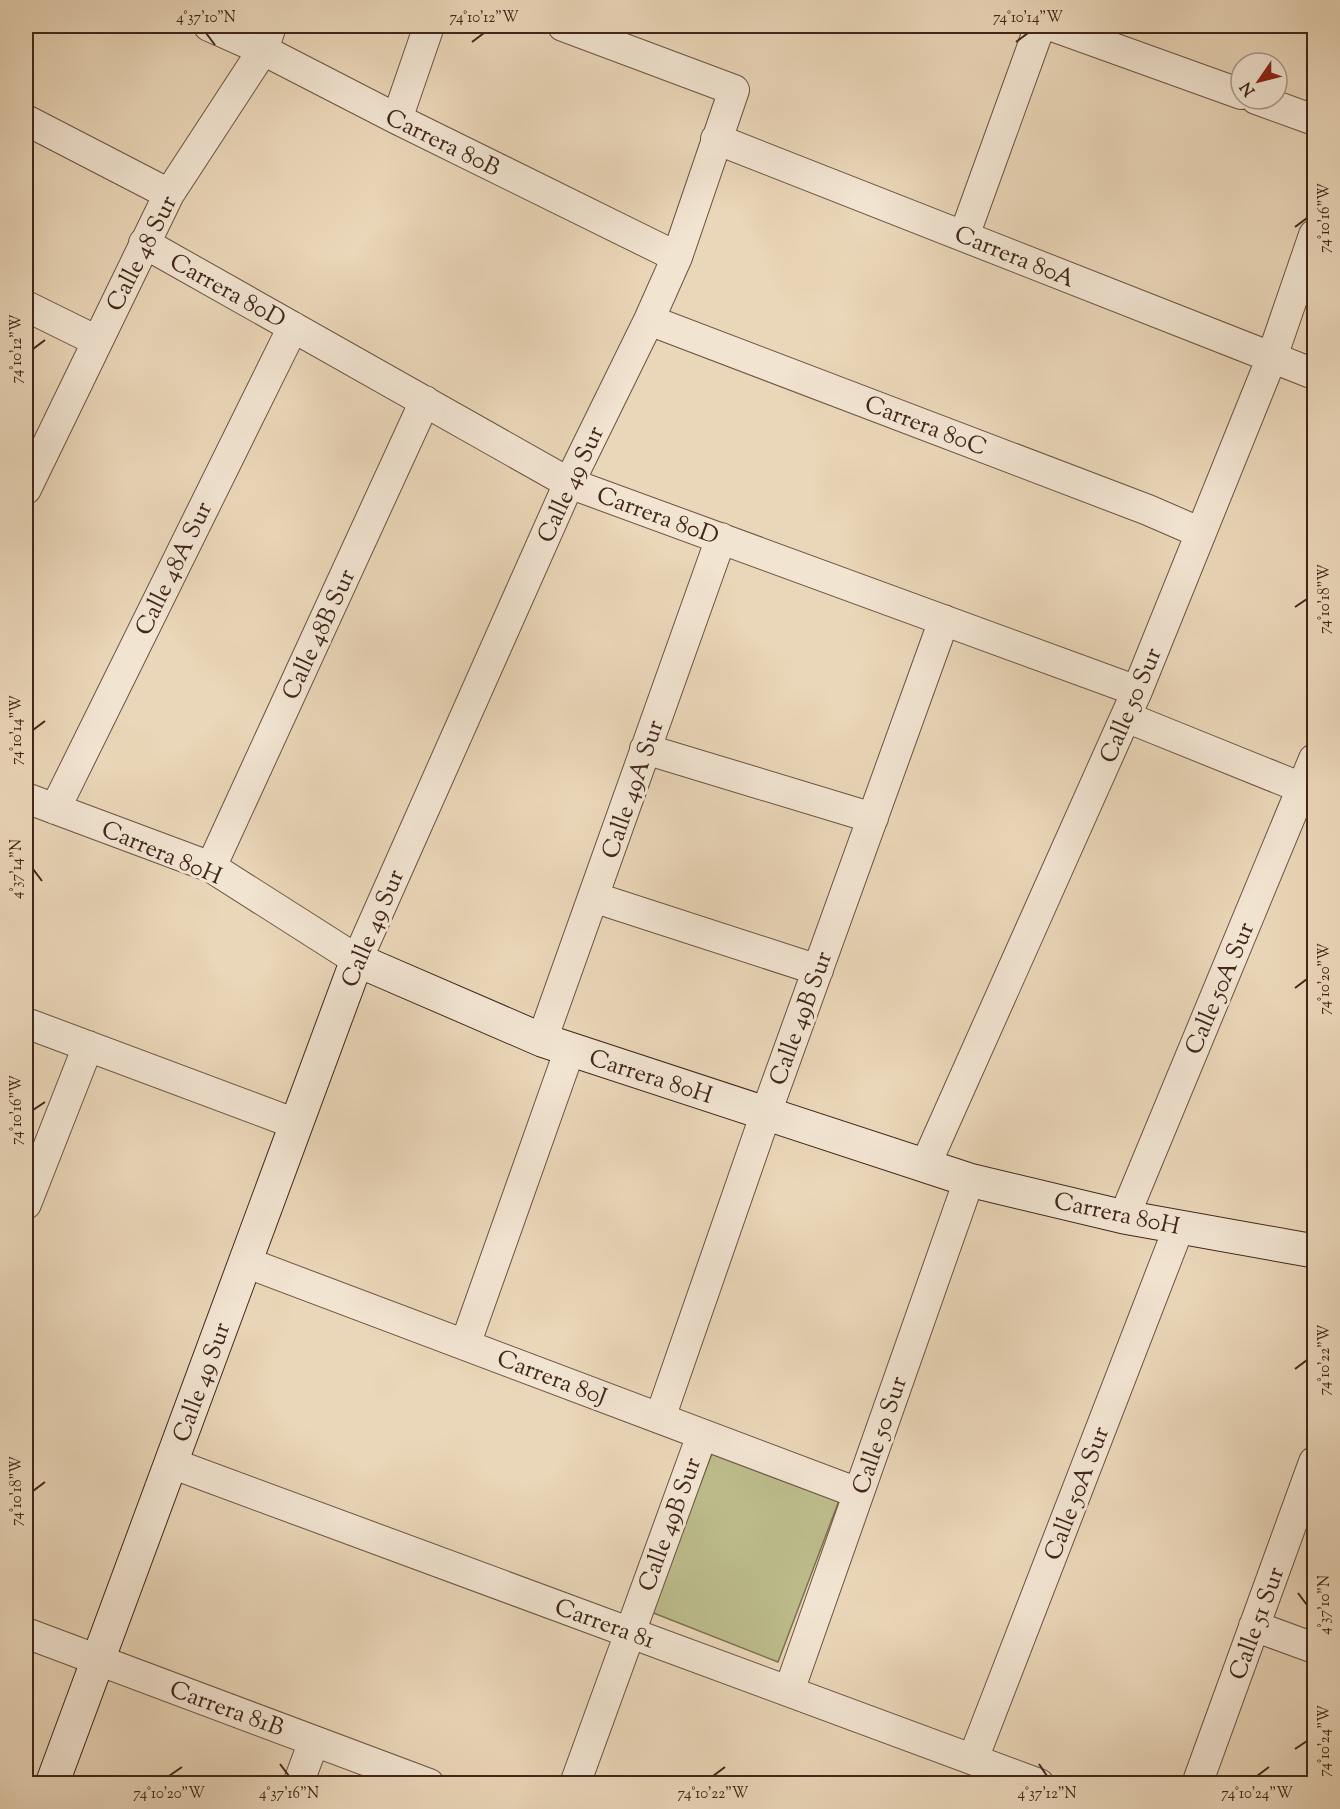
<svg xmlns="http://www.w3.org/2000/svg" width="1340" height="1809" font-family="'Sorts Mill Goudy',serif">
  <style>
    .green { fill: #bcbc8b; stroke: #7f7152; stroke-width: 1.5 }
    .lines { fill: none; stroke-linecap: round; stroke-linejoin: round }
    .street-casing { stroke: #6c5241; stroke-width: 32 }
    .secondary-casing { stroke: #422619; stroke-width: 35 }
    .street { stroke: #f1e4d1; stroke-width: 30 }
    .secondary { stroke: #f1e4d1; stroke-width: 33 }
    .ticks { fill: none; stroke: #422619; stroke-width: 2 }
    .labels { text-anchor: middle; stroke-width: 6; stroke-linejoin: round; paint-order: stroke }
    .street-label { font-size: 24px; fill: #422619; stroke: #f1e4d1 }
    .neatline { fill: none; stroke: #422619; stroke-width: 2 }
    .ticks-label { font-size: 15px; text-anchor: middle; fill: #422619 }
  </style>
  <rect width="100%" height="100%" fill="#ead6b8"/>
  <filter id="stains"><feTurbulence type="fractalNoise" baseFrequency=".00333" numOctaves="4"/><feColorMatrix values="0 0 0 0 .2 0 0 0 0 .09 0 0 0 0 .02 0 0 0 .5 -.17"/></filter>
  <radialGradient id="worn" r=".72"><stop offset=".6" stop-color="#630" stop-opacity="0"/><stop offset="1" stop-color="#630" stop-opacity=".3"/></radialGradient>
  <!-- green -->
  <path class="green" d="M 714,1448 L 840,1498 L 778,1662 L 651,1612 Z"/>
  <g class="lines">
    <defs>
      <path id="street" d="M 209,26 L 263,50 L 397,119 L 677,257
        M 1052,26 L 1241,94
        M 1256,99 L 1314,120
        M 397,119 L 429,26
        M 26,120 L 169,194
        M 716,139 L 1314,374
        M 964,236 L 1040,26
        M 144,243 L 569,483 L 1137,691
        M 26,306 L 97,341
        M 649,320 L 1148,510 L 1201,533
        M 26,489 L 169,194 L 263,50 L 271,26
        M 1126,717 L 1302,788
        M 645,749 L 873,818
        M 26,798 L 211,867 L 357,960 L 569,483 L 649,320 L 677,257 L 734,90 L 563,26
        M 55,809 L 293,327
        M 211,867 L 425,401
        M 593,897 L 818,970
        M 26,1023 L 296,1124
        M 542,1040 L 721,538
        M 925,1166 L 1137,691 L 1272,357 L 1314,235
        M 26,1204 L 88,1046
        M 1124,1217 L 1314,759
        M 245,1262 L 858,1493
        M 465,1345 L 570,1049
        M 660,1418 L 766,1113 L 944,620
        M 171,1463 L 1039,1784
        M 1254,1626 L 1314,1648
        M 26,1633 L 429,1784
        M 789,1691 L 969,1180
        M 973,1759 L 1179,1227
        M 298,1784 L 314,1741
        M 575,1784 L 702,1435
        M 1197,1784 L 1314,1462"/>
      <path id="secondary" d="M 52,1784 L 357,960 L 542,1040 L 969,1180 L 1124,1217 L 1314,1251"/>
    </defs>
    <!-- street casing -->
    <use href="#street" class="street-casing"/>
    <!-- secondary casing -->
    <use href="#secondary" class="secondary-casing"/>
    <!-- street -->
    <use href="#street" class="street"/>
    <!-- secondary -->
    <use href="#secondary" class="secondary"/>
  </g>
  <!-- ticks -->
  <path class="ticks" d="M 206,33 L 215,45M 472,42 L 484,33M 1016,42 L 1028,33M 1295,227 L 1307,218M 33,349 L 45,340M 1295,607 L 1307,599M 33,730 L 45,721M 33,869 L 42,881M 1295,988 L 1307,979M 33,1110 L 45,1102M 1295,1369 L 1307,1360M 33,1491 L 45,1482M 1298,1593 L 1307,1605M 1295,1749 L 1307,1741M 280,1764 L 289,1776M 1039,1764 L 1047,1776M 169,1776 L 182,1767M 713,1776 L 725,1767M 1257,1776 L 1269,1767"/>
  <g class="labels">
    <!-- street labels -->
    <g class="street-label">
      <text transform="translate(443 142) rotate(26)" y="8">Carrera 80B</text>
      <text transform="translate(141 253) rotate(-63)" y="8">Calle 48 Sur</text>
      <text transform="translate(1015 256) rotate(22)" y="8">Carrera 80A</text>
      <text transform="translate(228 290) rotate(29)" y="8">Carrera 80D</text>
      <text transform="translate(926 425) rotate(21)" y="8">Carrera 80C</text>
      <text transform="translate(570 484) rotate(-65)" y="8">Calle 49 Sur</text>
      <text transform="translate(658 515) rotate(20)" y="8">Carrera 80D</text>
      <text transform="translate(173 568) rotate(-64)" y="8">Calle 48A Sur</text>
      <text transform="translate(318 634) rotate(-65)" y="8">Calle 48B Sur</text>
      <text transform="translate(1130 705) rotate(-67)" y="8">Calle 50 Sur</text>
      <text transform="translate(632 789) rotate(-71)" y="8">Calle 49A Sur</text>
      <text transform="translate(162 852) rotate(23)" y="8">Carrera 80H</text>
      <text transform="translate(372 928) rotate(-67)" y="8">Calle 49 Sur</text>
      <text transform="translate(1219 988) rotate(-67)" y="8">Calle 50A Sur</text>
      <text transform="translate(800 1018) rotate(-70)" y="8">Calle 49B Sur</text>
      <text transform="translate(651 1076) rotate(18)" y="8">Carrera 80H</text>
      <text transform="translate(1117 1213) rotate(12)" y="8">Carrera 80H</text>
      <text transform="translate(552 1377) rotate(21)" y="8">Carrera 80J</text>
      <text transform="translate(201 1382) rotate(-70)" y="8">Calle 49 Sur</text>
      <text transform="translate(879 1435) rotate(-71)" y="8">Calle 50 Sur</text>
      <text transform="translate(1076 1493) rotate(-69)" y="8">Calle 50A Sur</text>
      <text transform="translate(669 1524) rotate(-70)" y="8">Calle 49B Sur</text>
      <text transform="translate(605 1623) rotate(20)" y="8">Carrera 81</text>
      <text transform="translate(1256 1623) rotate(-70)" y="8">Calle 51 Sur</text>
      <text transform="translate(227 1708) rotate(20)" y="8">Carrera 81B</text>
    </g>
  </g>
  <!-- margin -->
  <rect width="1340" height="1809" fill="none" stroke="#ead6b8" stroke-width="66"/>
  <!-- north arrow -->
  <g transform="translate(1259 81) rotate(235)"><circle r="28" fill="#f1e4d1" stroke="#ab9887" stroke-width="1.5"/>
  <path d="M0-4.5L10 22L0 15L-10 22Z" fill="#8f2418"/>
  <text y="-9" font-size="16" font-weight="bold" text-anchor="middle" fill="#422619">N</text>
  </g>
  <rect x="33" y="33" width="1274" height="1743" class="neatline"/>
  <g class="ticks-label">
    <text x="206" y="22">4°37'10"N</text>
    <text x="484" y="22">74°10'12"W</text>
    <text x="1028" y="22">74°10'14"W</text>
    <text transform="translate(1324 218) rotate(-90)" y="5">74°10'16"W</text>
    <text transform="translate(16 349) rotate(-90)" y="5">74°10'12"W</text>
    <text transform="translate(1324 599) rotate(-90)" y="5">74°10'18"W</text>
    <text transform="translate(16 730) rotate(-90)" y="5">74°10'14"W</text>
    <text transform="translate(16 869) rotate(-90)" y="5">4°37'14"N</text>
    <text transform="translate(1324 979) rotate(-90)" y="5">74°10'20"W</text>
    <text transform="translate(16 1110) rotate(-90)" y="5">74°10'16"W</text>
    <text transform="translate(1324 1360) rotate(-90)" y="5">74°10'22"W</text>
    <text transform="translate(16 1491) rotate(-90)" y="5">74°10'18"W</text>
    <text transform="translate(1324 1605) rotate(-90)" y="5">4°37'10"N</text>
    <text transform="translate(1324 1741) rotate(-90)" y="5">74°10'24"W</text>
    <text x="169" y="1798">74°10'20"W</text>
    <text x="289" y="1798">4°37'16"N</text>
    <text x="713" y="1798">74°10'22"W</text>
    <text x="1047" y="1798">4°37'12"N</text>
    <text x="1257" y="1798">74°10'24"W</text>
  </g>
  <rect width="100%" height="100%" filter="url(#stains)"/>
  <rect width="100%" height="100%" fill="url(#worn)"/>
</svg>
